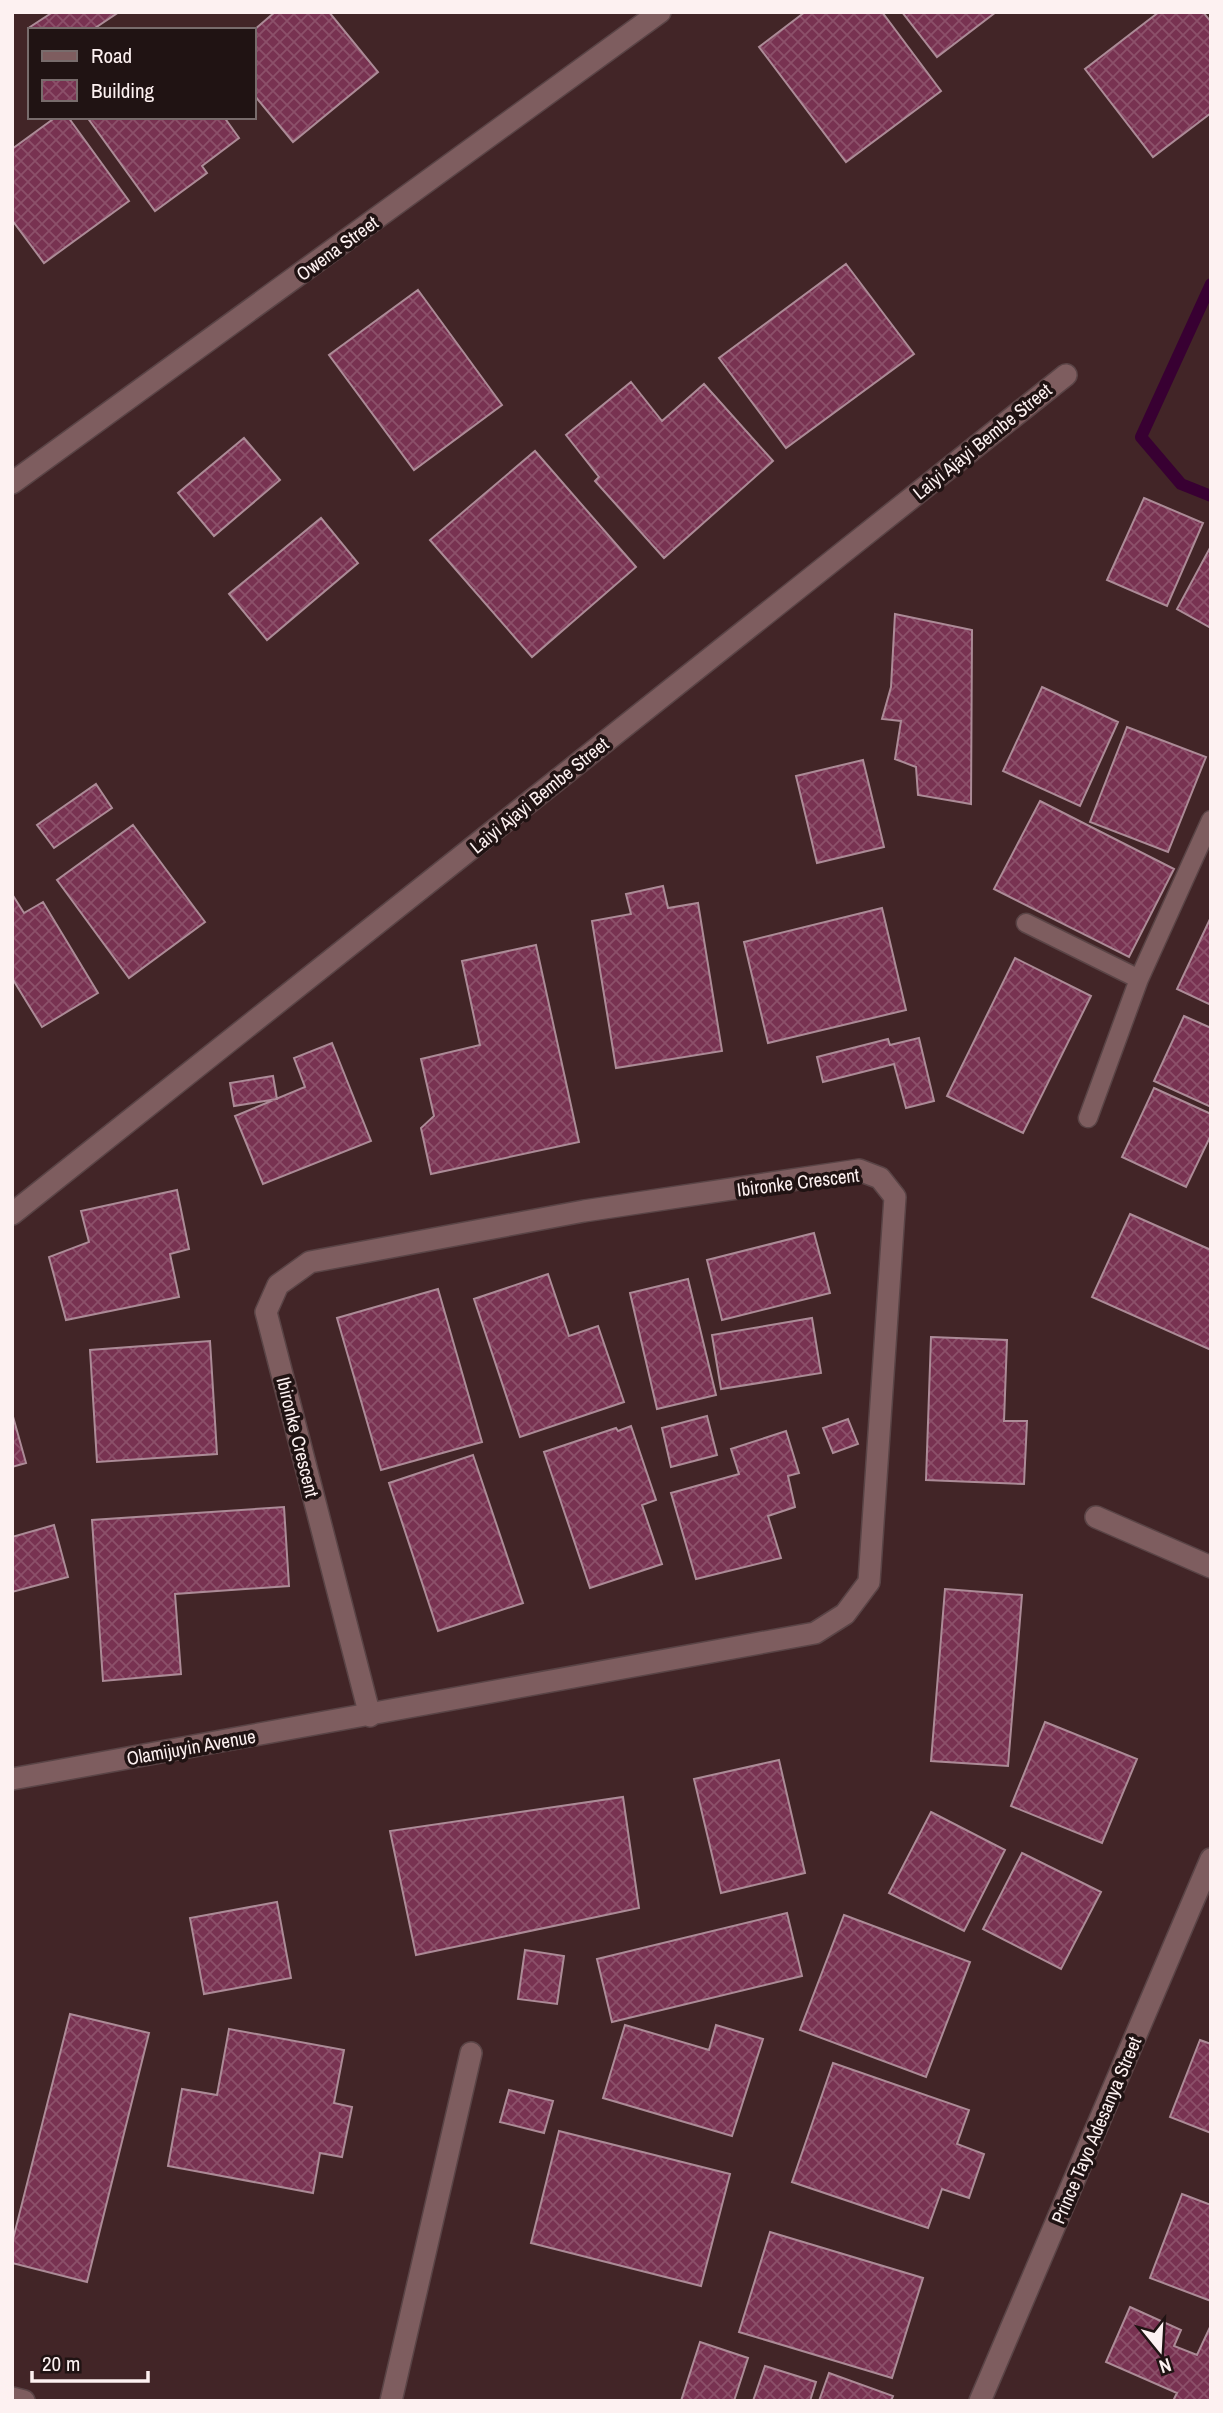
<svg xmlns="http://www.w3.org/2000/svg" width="1223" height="2413" font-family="'Archivo Narrow',sans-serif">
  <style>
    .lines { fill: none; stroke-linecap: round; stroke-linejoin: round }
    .stream { stroke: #380032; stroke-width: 12 }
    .building { fill: url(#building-cross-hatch); stroke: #ac8b97; stroke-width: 2 }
    .lane-casing { stroke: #5a4446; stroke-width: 21 }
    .street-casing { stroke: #5a4446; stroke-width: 24 }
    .lane { stroke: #7e5d5f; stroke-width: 18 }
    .street { stroke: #7e5d5f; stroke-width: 21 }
    .labels { text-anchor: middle; stroke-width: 7; stroke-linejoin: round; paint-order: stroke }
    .street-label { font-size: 19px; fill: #fdf1f1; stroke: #201313 }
  </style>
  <defs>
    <pattern id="building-cross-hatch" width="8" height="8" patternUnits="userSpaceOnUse" patternTransform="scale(1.75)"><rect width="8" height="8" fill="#783251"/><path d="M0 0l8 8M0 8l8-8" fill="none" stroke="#8c506a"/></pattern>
  </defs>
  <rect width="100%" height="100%" fill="#422527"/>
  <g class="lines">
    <!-- stream -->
    <path class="stream" d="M 1211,284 L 1141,437 L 1181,484 L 1211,496"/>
  </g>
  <!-- building -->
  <path class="building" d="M 53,12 L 119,12 L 92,30 L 32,30 L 30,27 Z
    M 275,12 L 329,12 L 378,72 L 293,142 L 254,95 L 254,30 Z
    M 805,12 L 882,12 L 941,91 L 846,162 L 759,47 Z
    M 902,12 L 996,12 L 937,57 Z
    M 1159,12 L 1203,12 L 1211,22 L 1211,113 L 1153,157 L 1085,69 Z
    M 56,117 L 68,117 L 129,201 L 44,263 L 12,220 L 12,149 Z
    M 87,117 L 224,117 L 239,138 L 202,166 L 207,173 L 155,211 Z
    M 846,264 L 914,354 L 786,448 L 719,358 Z
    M 418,290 L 502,405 L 414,470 L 329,355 Z
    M 631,382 L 662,421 L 704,384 L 773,461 L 664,558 L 595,481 L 599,477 L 566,435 Z
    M 244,438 L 280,480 L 214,536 L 178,493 Z
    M 535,451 L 636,567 L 532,657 L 430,540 Z
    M 1144,498 L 1203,523 L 1167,606 L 1107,580 Z
    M 321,518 L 358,563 L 267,640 L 229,594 Z
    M 1211,546 L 1211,628 L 1177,609 Z
    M 895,614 L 972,630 L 971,804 L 918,795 L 916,767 L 895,759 L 901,721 L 882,719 L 891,687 Z
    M 1042,687 L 1118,722 L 1080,806 L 1003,771 Z
    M 1127,727 L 1206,757 L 1168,852 L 1090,822 Z
    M 863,760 L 884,847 L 817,863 L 796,776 Z
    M 96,784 L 112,808 L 54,848 L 37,825 Z
    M 1040,801 L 1174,869 L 1129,957 L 994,889 Z
    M 133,825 L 205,922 L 129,978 L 57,880 Z
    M 663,886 L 668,908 L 698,903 L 722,1051 L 616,1068 L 592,921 L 631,914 L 626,894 Z
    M 12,894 L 24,913 L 43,902 L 98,993 L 42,1027 L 12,978 Z
    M 882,908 L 906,1010 L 768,1043 L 744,942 Z
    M 1211,917 L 1211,1005 L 1177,989 Z
    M 536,945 L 579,1142 L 431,1174 L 421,1128 L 434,1116 L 421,1059 L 480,1045 L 462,961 Z
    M 1015,958 L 1091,996 L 1023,1133 L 947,1096 Z
    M 1184,1016 L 1211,1028 L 1211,1107 L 1154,1081 Z
    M 919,1038 L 934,1101 L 906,1108 L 894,1064 L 823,1082 L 817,1057 L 888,1039 L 890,1045 Z
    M 332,1043 L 371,1141 L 263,1184 L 235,1116 L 305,1087 L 294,1058 Z
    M 273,1076 L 277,1099 L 234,1106 L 230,1083 Z
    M 1154,1088 L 1211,1114 L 1211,1135 L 1186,1187 L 1122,1157 Z
    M 177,1190 L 189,1249 L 170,1254 L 179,1297 L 66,1320 L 49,1257 L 89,1242 L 81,1211 Z
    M 1130,1214 L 1211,1250 L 1211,1350 L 1092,1297 Z
    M 814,1233 L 830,1293 L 722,1320 L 707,1260 Z
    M 548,1274 L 569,1336 L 598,1326 L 624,1402 L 520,1437 L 474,1299 Z
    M 688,1279 L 716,1395 L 657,1409 L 630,1293 Z
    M 438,1289 L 482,1442 L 381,1470 L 337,1318 Z
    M 812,1318 L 821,1373 L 721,1389 L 712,1335 Z
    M 931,1337 L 1007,1340 L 1004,1421 L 1027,1421 L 1024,1484 L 926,1480 Z
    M 210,1341 L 217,1454 L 97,1462 L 90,1350 Z
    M 12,1413 L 26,1463 L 12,1467 Z
    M 707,1416 L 717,1455 L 671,1467 L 662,1428 Z
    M 848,1419 L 858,1444 L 833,1453 L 823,1428 Z
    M 631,1426 L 656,1500 L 642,1505 L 662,1564 L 590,1588 L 544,1452 L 616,1428 L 618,1431 Z
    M 786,1431 L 799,1473 L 788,1476 L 795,1507 L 768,1516 L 781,1558 L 696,1579 L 671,1493 L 739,1474 L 731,1449 Z
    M 473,1455 L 523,1603 L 438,1631 L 389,1483 Z
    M 284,1507 L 289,1586 L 175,1594 L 181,1674 L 103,1681 L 92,1520 Z
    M 54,1525 L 68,1577 L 12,1592 L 12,1537 Z
    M 945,1589 L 1022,1595 L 1008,1766 L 931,1761 Z
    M 1045,1722 L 1137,1759 L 1102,1843 L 1011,1806 Z
    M 779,1760 L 805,1873 L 721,1893 L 694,1779 Z
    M 623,1797 L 639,1908 L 416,1955 L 390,1831 Z
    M 931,1812 L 1005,1850 L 964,1931 L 889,1893 Z
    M 1022,1853 L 1101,1892 L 1061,1969 L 983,1929 Z
    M 277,1902 L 291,1978 L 204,1994 L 190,1918 Z
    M 787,1913 L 802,1976 L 612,2022 L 597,1959 Z
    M 844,1915 L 970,1962 L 926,2077 L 800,2030 Z
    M 525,1950 L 564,1956 L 557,2004 L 518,1999 Z
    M 70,2014 L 149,2033 L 87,2282 L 12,2263 L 12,2243 Z
    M 625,2025 L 709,2050 L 716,2025 L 763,2039 L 732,2136 L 603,2098 Z
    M 229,2029 L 344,2050 L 334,2103 L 352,2107 L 342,2157 L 320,2153 L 313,2193 L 168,2166 L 182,2089 L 217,2095 Z
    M 1200,2040 L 1211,2044 L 1211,2133 L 1170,2117 Z
    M 833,2063 L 969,2110 L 957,2144 L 984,2154 L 969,2198 L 942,2189 L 928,2228 L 792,2182 Z
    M 509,2090 L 553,2101 L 544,2133 L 500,2122 Z
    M 559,2131 L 730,2174 L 701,2286 L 531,2243 Z
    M 1182,2194 L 1211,2205 L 1211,2301 L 1150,2278 Z
    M 770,2232 L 923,2278 L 892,2378 L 739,2332 Z
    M 1130,2307 L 1181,2330 L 1174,2346 L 1197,2355 L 1211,2325 L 1211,2401 L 1173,2401 L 1177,2393 L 1106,2362 Z
    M 700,2342 L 748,2358 L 734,2401 L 681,2401 Z
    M 765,2366 L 816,2382 L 810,2401 L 753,2401 Z
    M 829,2373 L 893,2396 L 891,2401 L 819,2401 Z"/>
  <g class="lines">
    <defs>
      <path id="lane" d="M 1026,923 L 1139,979
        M 1088,1118 L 1139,979 L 1211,820"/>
      <path id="street" d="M 12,483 L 660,12
        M 12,1214 L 1066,375
        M 1096,1517 L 1211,1567
        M 12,1779 L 815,1633 L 845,1614 L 869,1582 L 895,1197 L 880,1178 L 859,1170 L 584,1211 L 310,1262 L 278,1285 L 266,1312 L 370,1716
        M 12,2398 L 24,2401
        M 391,2401 L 471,2053
        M 980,2401 L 1211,1859"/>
    </defs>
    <!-- lane casing -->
    <use href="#lane" class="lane-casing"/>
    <!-- street casing -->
    <use href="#street" class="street-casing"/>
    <!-- lane -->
    <use href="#lane" class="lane"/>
    <!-- street -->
    <use href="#street" class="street"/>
  </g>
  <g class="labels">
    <!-- street labels -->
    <g class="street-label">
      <text transform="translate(337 248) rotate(-36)" y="7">Owena Street</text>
      <text transform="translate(982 441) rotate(-39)" y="7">Laiyi Ajayi Bembe Street</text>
      <text transform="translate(539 795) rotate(-39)" y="7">Laiyi Ajayi Bembe Street</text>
      <text transform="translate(798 1182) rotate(-7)" y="7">Ibironke Crescent</text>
      <text transform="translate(298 1437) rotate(76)" y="7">Ibironke Crescent</text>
      <text transform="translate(191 1747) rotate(-10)" y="7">Olamijuyin Avenue</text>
      <text transform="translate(1096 2130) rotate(-67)" y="7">Prince Tayo Adesanya Street</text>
    </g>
  </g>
  <!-- border -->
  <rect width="1223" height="2413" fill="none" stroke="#fdf1f1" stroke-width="28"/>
  <!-- legend -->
  <rect x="28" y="28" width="228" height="91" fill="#201313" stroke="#786c6c" stroke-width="2"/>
  <rect x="42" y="51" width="35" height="10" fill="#7e5d5f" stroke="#786c6c" stroke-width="2"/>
  <text x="91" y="63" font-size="21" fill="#fdf1f1">Road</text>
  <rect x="42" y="80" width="35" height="21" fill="url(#building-cross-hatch)" stroke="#786c6c" stroke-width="2"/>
  <text x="91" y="98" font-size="21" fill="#fdf1f1">Building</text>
  <!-- north arrow -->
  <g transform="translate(1160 2350) rotate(162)" stroke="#201313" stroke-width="5" paint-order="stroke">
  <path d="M0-5L12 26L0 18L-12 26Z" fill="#fdf1f1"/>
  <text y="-10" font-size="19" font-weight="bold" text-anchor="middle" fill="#fdf1f1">N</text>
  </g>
  <!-- scale -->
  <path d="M32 2371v10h116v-10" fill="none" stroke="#fdf1f1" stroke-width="3.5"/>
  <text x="42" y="2371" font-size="21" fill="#fdf1f1" stroke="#201313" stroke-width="5" paint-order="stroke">20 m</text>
</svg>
